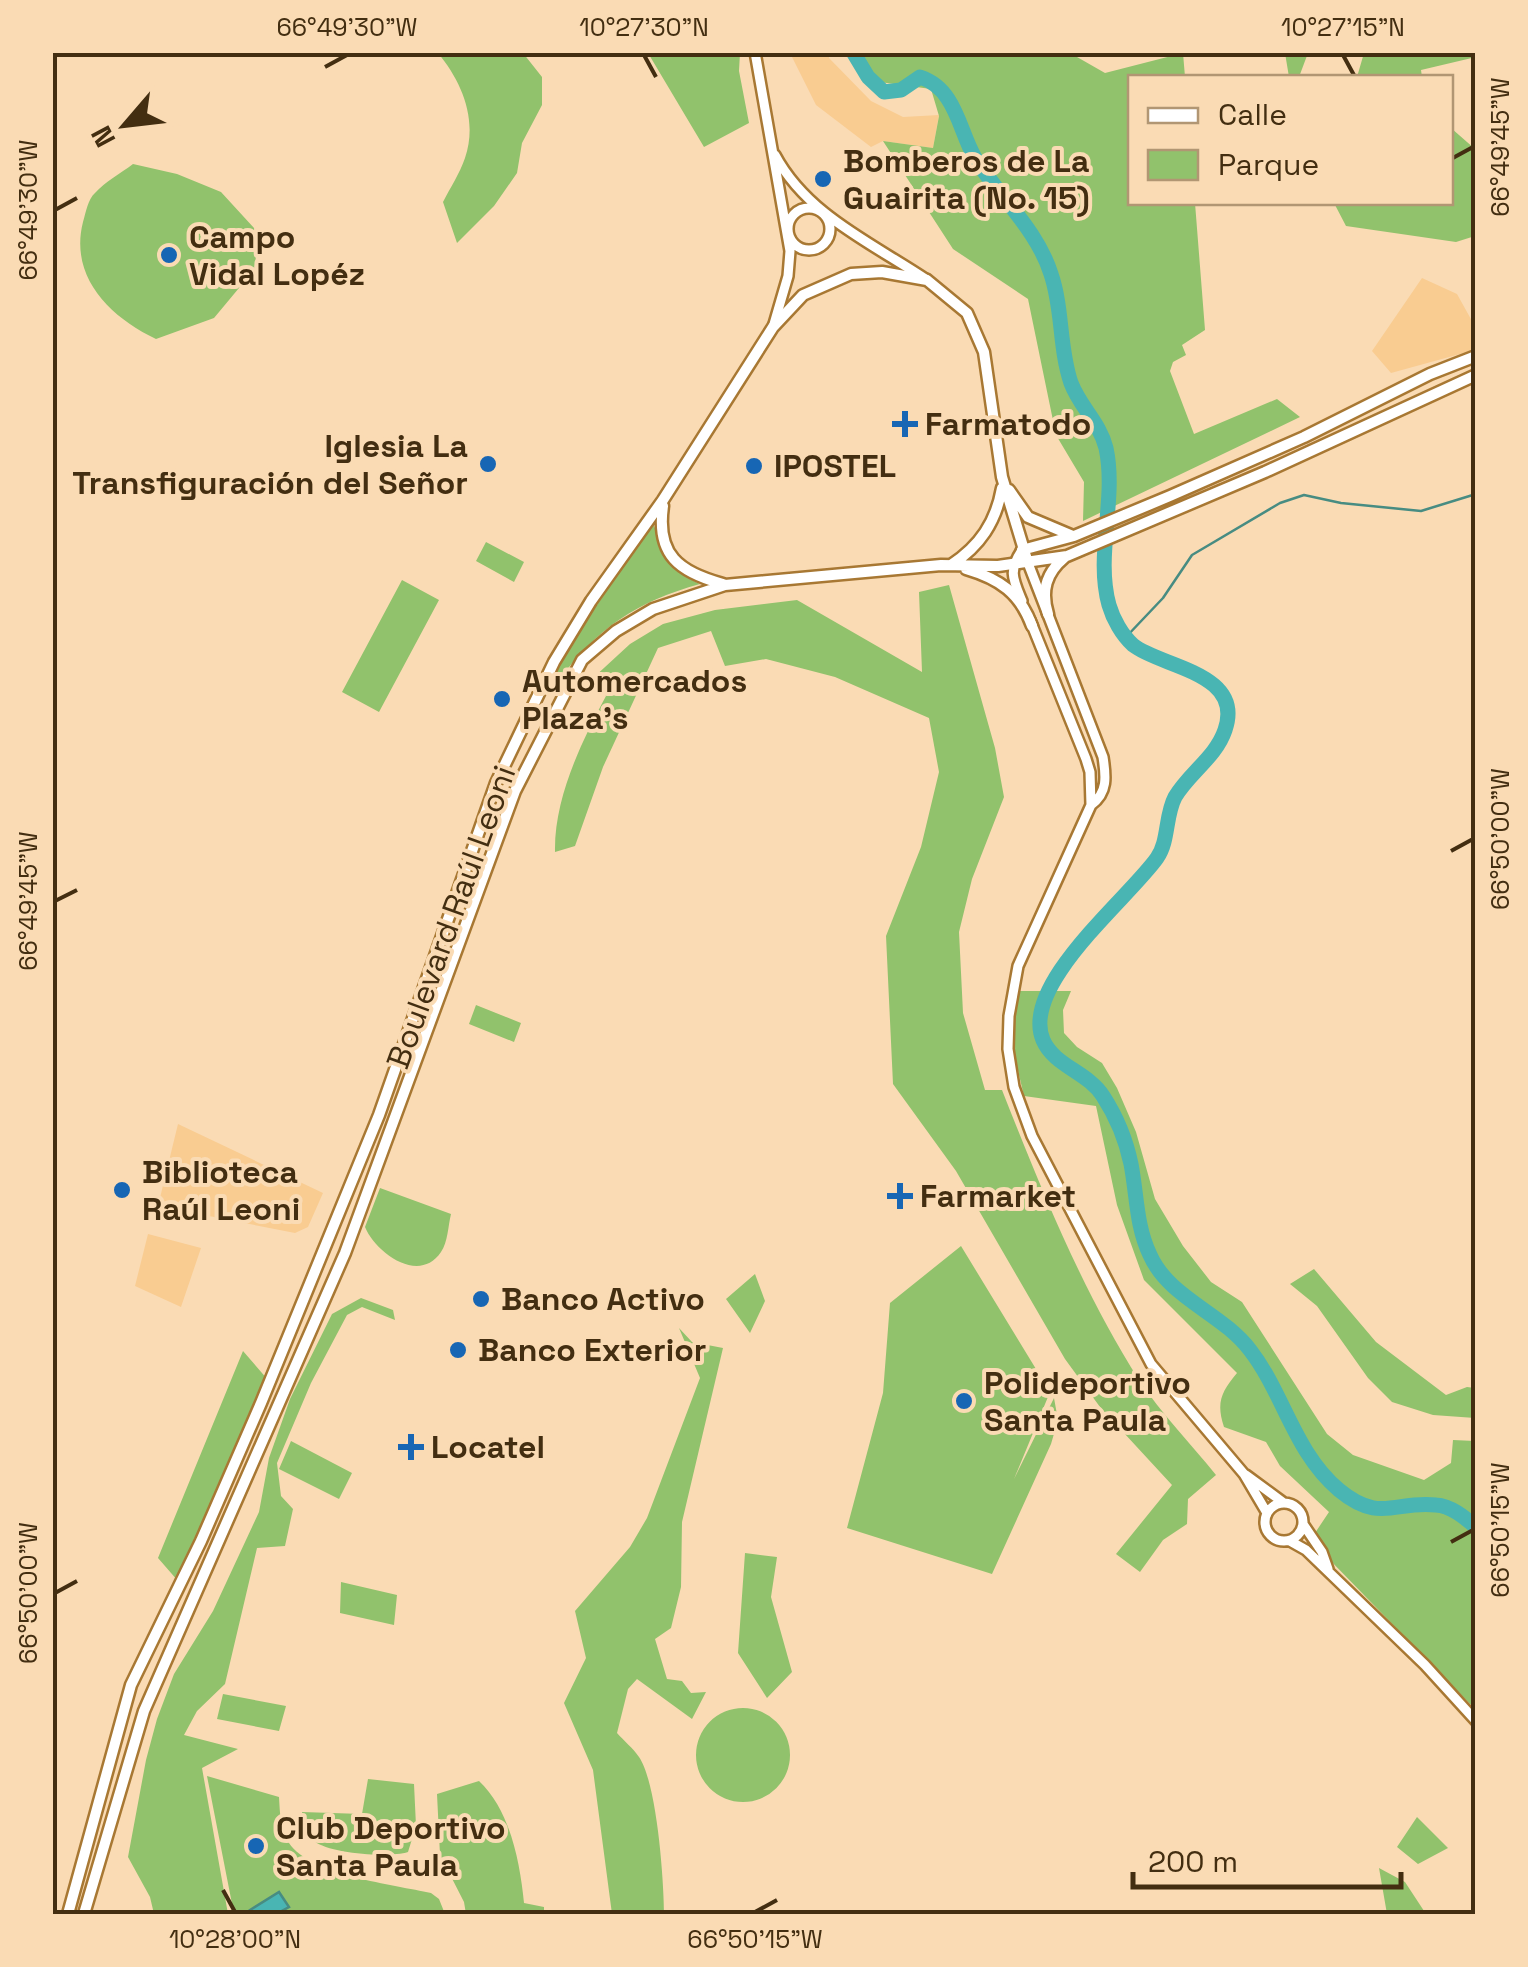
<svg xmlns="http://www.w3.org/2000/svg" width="1528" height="1967" font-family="'Space Grotesk',sans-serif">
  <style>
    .built { fill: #f9cc91 }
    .green { fill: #91c26c }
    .water { fill: #49b5b3; stroke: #478c82; stroke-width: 2.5 }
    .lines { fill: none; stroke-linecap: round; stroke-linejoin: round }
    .stream { stroke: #478c82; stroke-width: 2.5 }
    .river { stroke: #49b5b3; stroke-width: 15 }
    .tertiary-casing { stroke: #a87833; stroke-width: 14 }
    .secondary-casing { stroke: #a87833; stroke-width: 15 }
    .tertiary { stroke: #fff; stroke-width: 9 }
    .secondary { stroke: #fff; stroke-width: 10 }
    .ticks { fill: none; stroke: #432e11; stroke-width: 4 }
    .poi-dot { fill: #1766b4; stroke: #fadbb4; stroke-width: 4 }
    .labels { text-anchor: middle; stroke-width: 8; stroke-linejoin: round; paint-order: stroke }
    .poi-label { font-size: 32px; font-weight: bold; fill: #432e11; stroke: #fadbb4; text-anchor: start }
    .street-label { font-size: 32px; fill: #432e11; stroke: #fadbb4 }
    .neatline { fill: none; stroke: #432e11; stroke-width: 4 }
    .ticks-label { font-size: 25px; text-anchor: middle; fill: #432e11 }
  </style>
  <rect width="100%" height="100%" fill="#fadbb4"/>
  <!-- built -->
  <path class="built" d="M 793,53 L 829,53 L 829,58 L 871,101 L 903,117 L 939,115 L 933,148 L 883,141 L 871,147 L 816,105 L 792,57 Z
    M 1422,278 L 1457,294 L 1472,321 L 1471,351 L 1391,373 L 1372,351 Z
    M 178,1124 L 323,1193 L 308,1227 L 295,1233 L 158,1206 Z
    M 148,1234 L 201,1248 L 181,1307 L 135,1286 Z"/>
  <!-- green -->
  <path class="green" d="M 438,53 L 523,53 L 542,77 L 542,105 L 522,143 L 517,173 L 494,206 L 457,243 L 443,202 C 450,188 460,173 465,158 C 478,120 462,82 438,53 Z
    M 648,53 L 740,53 L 739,71 L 749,123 L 704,147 Z
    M 851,53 L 1070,53 L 1105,73 L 1183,53 L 1185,77 L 1130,78 L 1130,202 L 1195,203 L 1205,330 L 1182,345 L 1186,355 L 1173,362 L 1170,371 L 1194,434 L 1277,399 L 1300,417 L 1083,521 L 1084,482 L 1056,435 L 1028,299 L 953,249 L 883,141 L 933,148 L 939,116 L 931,89 L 872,81 Z
    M 1285,53 L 1308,53 L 1299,77 L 1289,77 Z
    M 1364,53 L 1475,52 L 1476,57 L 1421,70 L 1422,77 L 1357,77 Z
    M 1451,128 L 1475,149 L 1475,236 L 1456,242 L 1346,226 L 1334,203 L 1450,202 Z
    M 133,164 L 177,174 L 221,192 L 254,228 L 257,250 L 254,270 L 214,318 L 156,339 C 110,317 69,277 83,222 C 86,212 88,199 95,193 C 105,182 121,173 133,164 Z
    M 652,522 C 665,547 669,571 700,584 C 638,601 595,629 558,682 L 552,679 L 563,656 Z
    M 486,542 L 524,562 L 514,582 L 476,561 Z
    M 402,580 L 439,600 L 379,712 L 342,692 Z
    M 949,585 L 995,748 L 1004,797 L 972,879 L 959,932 L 963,1013 L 985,1090 L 1002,1090 C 1041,1189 1082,1290 1139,1380 C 1161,1413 1191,1444 1216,1475 L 1188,1499 L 1187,1524 L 1163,1540 L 1140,1572 L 1116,1554 L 1172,1485 L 1100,1407 L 1065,1359 L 956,1171 L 893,1084 L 886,936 L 921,847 L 939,772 L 929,718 L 835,677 L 766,659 L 725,666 L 711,631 L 658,648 L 603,767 L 575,846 L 555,852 C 554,798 581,743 606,696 L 592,679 L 630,644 L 663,624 L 715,610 L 797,600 L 922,672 L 919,592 Z
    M 1010,991 L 1071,991 L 1063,1010 L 1064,1033 L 1077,1047 L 1102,1063 L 1117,1088 L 1136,1132 L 1155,1199 L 1183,1246 L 1211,1282 L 1242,1302 L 1327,1434 L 1353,1455 L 1424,1480 L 1451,1463 L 1453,1440 L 1475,1441 L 1475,1709 L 1326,1556 L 1315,1533 L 1329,1512 L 1280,1466 L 1266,1442 L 1224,1427 C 1216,1403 1221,1392 1237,1373 L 1144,1280 L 1117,1205 L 1096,1106 L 1024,1096 L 1011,1041 Z
    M 476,1005 L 521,1023 L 514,1042 L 469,1024 Z
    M 380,1188 L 451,1214 C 448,1226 448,1242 441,1252 C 419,1285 375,1252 365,1227 Z
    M 961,1246 L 1050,1392 L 1014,1479 L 1054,1398 L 1058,1420 L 1051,1444 L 992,1574 L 847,1528 L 883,1393 L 890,1303 Z
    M 1314,1269 L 1376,1342 L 1446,1395 L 1467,1387 L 1475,1388 L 1475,1418 L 1433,1415 L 1392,1402 L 1368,1378 L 1317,1306 L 1290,1284 Z
    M 755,1274 L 765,1301 L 750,1333 L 726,1299 Z
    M 361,1298 L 393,1310 L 395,1320 L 362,1307 L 347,1315 L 311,1383 L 277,1463 L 281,1496 L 293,1509 L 285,1546 L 257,1548 L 225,1684 L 197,1711 L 184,1735 L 238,1749 L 202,1768 L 228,1914 L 154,1914 L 150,1897 L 128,1857 L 146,1760 L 157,1719 L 174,1674 L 213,1611 L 259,1512 L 269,1458 L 290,1399 L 332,1314 Z
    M 679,1328 L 692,1342 L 723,1348 L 682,1522 L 681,1587 L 671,1628 L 655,1639 L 667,1679 L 682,1681 L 691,1693 L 706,1692 L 692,1719 L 637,1679 L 628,1689 L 617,1733 C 624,1741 633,1748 639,1757 C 657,1783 664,1881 664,1914 L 612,1914 L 593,1770 L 564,1703 L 586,1658 L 575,1611 L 630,1547 L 647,1518 L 700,1378 Z
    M 243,1351 L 268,1380 L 178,1581 L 158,1558 Z
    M 291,1441 L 352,1473 L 339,1499 L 279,1469 Z
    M 745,1553 L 777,1557 L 771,1597 L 792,1672 L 767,1698 L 738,1653 Z
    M 341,1582 L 397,1595 L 394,1625 L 340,1613 Z
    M 223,1694 L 286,1706 L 279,1731 L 217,1719 Z
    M696 1755a47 47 0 1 1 94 0a47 47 0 1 1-94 0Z
    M 207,1776 L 279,1797 C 280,1813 280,1829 289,1843 C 310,1875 395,1885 431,1893 L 439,1899 L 445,1914 L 234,1914 Z
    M 368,1779 L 414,1784 L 416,1826 L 408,1852 C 389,1858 330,1854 314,1841 C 305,1833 304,1822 302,1812 L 362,1814 Z
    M 479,1781 C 510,1810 520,1862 524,1903 L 544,1907 L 544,1914 L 466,1914 L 464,1902 L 440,1855 L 437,1794 Z
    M 1417,1817 L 1448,1848 L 1418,1864 L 1397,1847 Z
    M 1379,1868 L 1405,1882 L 1426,1914 L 1387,1914 Z"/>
  <!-- water -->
  <path class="water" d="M 279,1892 L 289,1907 L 276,1914 L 253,1914 L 250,1910 Z"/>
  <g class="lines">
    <!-- stream -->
    <path class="stream" d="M 1126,637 L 1163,598 L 1192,555 L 1280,503 L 1304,495 L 1341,503 L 1421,511 L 1476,494"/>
    <!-- river -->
    <path class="river" d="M 853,52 L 868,77 L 884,92 L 901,90 L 920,77 C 932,81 941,88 948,99 C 960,117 964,139 975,158 C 999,197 1037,229 1051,274 C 1063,309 1059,348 1071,383 C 1080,407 1100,423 1106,448 C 1117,499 1095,555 1109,605 C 1113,619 1122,635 1133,645 C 1160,667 1245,672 1225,730 C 1216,757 1189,773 1175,797 C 1165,816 1169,841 1157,858 C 1128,899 1020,985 1043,1040 C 1054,1066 1088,1072 1103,1096 C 1116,1116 1126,1140 1131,1164 C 1137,1195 1136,1226 1150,1255 C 1169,1298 1222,1313 1250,1350 C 1284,1394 1294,1452 1339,1490 C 1380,1524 1396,1500 1436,1505 C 1451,1506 1464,1517 1476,1527"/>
    <defs>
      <path id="tertiary" d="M 755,52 L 790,251 L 788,276 L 774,324
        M 775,155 C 807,215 872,243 927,280
        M788 229a21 21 0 1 1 42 0a21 21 0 1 1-42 0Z
        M 1028,563 L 1103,757 C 1106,776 1108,793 1091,805 L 1018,966 L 1009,1016 L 1008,1049 L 1014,1087 L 1032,1136 L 1151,1364 L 1244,1474 L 1267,1513
        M 1022,601 C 1013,579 1008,571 1022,550
        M 1030,620 L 1086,759 L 1090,772 L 1091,805
        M 1246,1475 L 1284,1503
        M1265 1522a19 19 0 1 1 38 0a19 19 0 1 1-38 0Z
        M 1303,1524 L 1322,1552 L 1328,1569
        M 1290,1541 L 1306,1550 L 1425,1665 L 1476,1721"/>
      <path id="secondary" d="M 1009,490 L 1028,517 L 1073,536
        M 663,506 C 656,555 679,572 723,584
        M 1022,550 L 1074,536 L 1170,496 L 1304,437 L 1430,374 L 1476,356
        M 951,565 C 980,546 996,522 1002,488
        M 966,569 C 1000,579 1020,593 1032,626
        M 1048,614 C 1041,591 1046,573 1064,558
        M 68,1914 L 131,1685 L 201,1541 L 261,1403 L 379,1115 L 496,783 L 554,662 L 591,601 L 663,500 L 773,327 L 803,295 L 851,274 L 882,272 L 927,280 L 967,313 L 984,352 L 1002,477 L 1028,563
        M 84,1914 L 144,1711 L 345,1253 L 515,791 L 582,660 L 616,631 L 653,609 L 725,585 L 941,565 L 998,566 L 1067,556 L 1265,472 L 1476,375"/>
    </defs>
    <!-- tertiary casing -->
    <use href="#tertiary" class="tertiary-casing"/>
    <!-- secondary casing -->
    <use href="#secondary" class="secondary-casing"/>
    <!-- tertiary -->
    <use href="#tertiary" class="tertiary"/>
    <!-- secondary -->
    <use href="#secondary" class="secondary"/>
  </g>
  <!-- ticks -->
  <path class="ticks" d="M 644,55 L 656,77M 1343,55 L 1355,77M 325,67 L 347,55M 1451,159 L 1473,147M 55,210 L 77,198M 1451,851 L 1473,839M 55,901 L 77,890M 1451,1542 L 1473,1530M 55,1593 L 77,1581M 223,1890 L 235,1912M 755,1912 L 777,1900"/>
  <!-- markers -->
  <g class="poi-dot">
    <circle cx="823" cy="179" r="10"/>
    <circle cx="169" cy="255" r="10"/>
    <path d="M900 409h10v10h10v10h-10v10h-10v-10h-10v-10h10z"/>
    <circle cx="488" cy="464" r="10"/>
    <circle cx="754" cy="466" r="10"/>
    <circle cx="502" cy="699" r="10"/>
    <circle cx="122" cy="1190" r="10"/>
    <path d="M895 1181h10v10h10v10h-10v10h-10v-10h-10v-10h10z"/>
    <circle cx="481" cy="1299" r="10"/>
    <circle cx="458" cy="1350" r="10"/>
    <circle cx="964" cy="1401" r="10"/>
    <path d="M406 1432h10v10h10v10h-10v10h-10v-10h-10v-10h10z"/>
    <circle cx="256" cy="1846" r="10"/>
  </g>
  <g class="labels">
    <!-- poi labels -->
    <g class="poi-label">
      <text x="843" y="172">Bomberos de La<tspan x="843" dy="37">Guairita (No. 15)</tspan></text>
      <text x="189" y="248">Campo<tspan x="189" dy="37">Vidal Lopéz</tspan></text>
      <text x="925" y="435">Farmatodo</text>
      <text x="468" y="457" text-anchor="end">Iglesia La<tspan x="468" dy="37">Transfiguración del Señor</tspan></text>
      <text x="774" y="477">IPOSTEL</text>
      <text x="522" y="692">Automercados<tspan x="522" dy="37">Plaza's</tspan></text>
      <text x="142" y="1183">Biblioteca<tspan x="142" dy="37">Raúl Leoni</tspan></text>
      <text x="920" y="1207">Farmarket</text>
      <text x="501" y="1310">Banco Activo</text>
      <text x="478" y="1361">Banco Exterior</text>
      <text x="984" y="1394">Polideportivo<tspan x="984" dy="37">Santa Paula</tspan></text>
      <text x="431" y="1458">Locatel</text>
      <text x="276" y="1839">Club Deportivo<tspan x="276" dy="37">Santa Paula</tspan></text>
    </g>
    <!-- street labels -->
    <g class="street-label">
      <text transform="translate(451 917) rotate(-70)" y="11">Boulevard Raúl Leoni</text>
    </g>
  </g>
  <!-- border -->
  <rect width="1528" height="1967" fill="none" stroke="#fadbb4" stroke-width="110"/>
  <!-- legend -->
  <rect x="1128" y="75" width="325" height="130" fill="#fadbb4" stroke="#b19673" stroke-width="2.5"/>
  <rect x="1148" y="108" width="50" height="15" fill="#ffffff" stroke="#b19673" stroke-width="2.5"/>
  <text x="1218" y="125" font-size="30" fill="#432e11">Calle</text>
  <rect x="1148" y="150" width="50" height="30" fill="#91c26c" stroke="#b19673" stroke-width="2.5"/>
  <text x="1218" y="175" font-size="30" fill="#432e11">Parque</text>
  <!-- north arrow -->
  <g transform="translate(125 125) rotate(242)" stroke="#fadbb4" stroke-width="8" paint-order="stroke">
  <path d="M0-8L18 38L0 25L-18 38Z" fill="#432e11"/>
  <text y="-15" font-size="28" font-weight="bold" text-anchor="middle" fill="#432e11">N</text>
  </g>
  <!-- scale -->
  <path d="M1133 1872v15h268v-15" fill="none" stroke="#432e11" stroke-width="5"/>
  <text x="1148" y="1872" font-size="30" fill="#432e11" stroke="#fadbb4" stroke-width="8" paint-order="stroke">200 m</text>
  <rect x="55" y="55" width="1418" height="1857" class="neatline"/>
  <g class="ticks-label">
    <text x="347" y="36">66°49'30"W</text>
    <text x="644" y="36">10°27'30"N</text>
    <text x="1343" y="36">10°27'15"N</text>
    <text transform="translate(1500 147) rotate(-90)" y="9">66°49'45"W</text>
    <text transform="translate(28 210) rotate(-90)" y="9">66°49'30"W</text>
    <text transform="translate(1500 839) rotate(-90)" y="9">66°50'00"W</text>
    <text transform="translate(28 901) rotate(-90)" y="9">66°49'45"W</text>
    <text transform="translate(1500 1530) rotate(-90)" y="9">66°50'15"W</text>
    <text transform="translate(28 1593) rotate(-90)" y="9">66°50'00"W</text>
    <text x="235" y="1948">10°28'00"N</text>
    <text x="755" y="1948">66°50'15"W</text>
  </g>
</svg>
